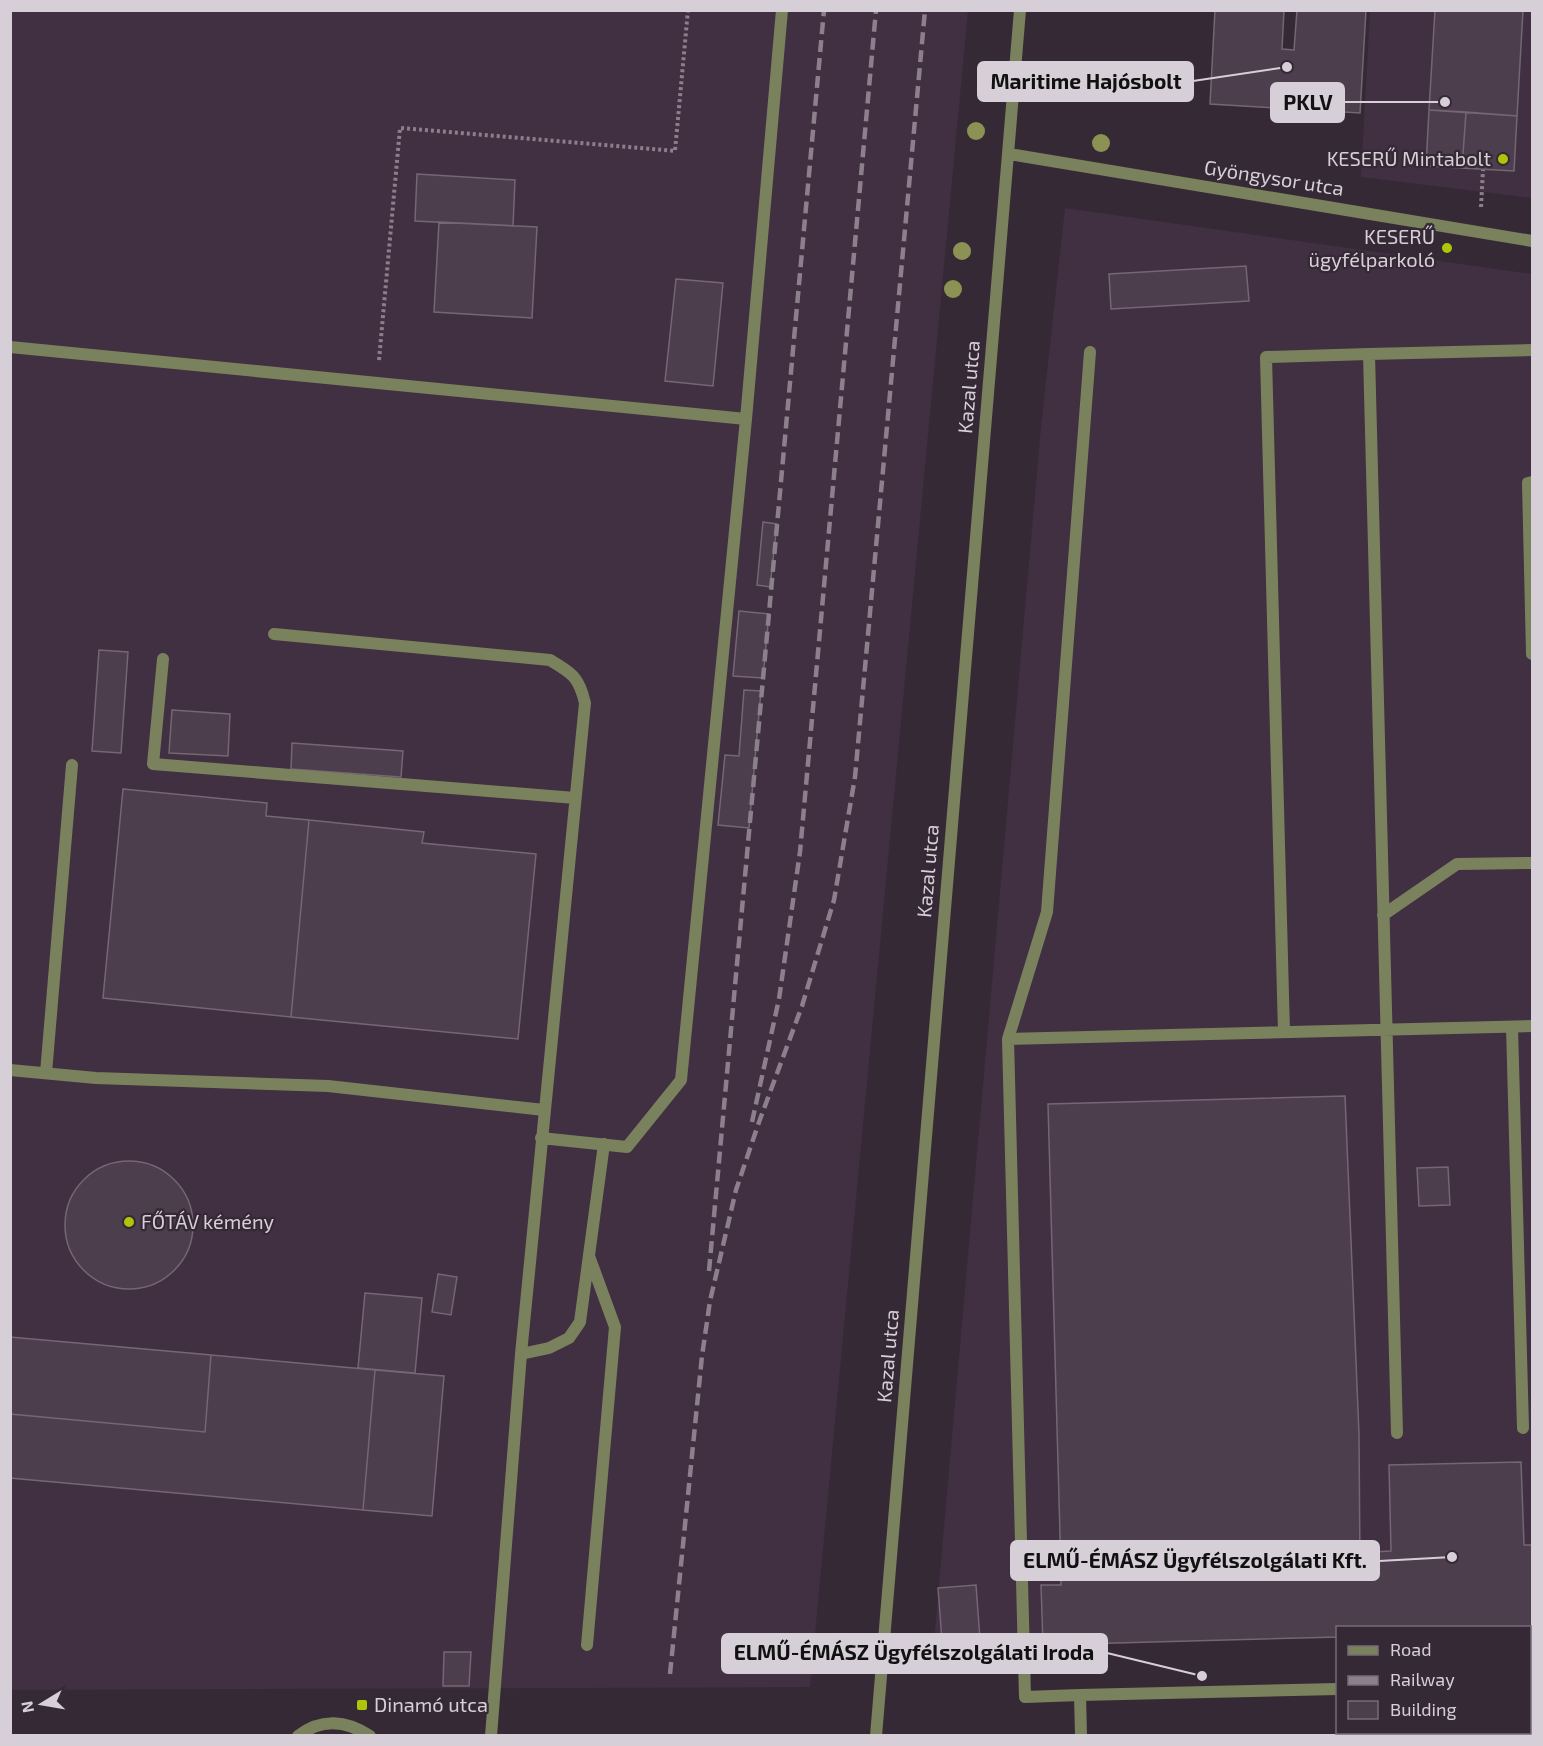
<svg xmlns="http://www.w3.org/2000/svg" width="1543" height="1746" font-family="'Exo 2',sans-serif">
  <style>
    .built { fill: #412f42 }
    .building { fill: #4c3e4c; stroke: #756675; stroke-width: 1.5 }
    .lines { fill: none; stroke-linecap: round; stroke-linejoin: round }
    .path { stroke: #8a808a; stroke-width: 4; stroke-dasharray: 3 3; stroke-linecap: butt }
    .service { stroke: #7a825d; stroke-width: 12 }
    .minor { stroke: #7a825d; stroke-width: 12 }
    .rail { stroke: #8b808b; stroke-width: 4.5; stroke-dasharray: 12 6; stroke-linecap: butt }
    .tree { fill: #8c9253 }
    .poi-dot { fill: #aec508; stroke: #362936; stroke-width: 2 }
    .labels { text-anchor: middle; stroke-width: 4.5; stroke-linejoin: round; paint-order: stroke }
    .poi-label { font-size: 20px; fill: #d7cfd7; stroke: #362936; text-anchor: end }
    .street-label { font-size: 20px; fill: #d7cfd7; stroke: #362936 }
    .leader { fill: none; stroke: #d7cfd7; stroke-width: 2 }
    .callout-dot { fill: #d7cfd7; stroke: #362936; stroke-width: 2 }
    .callout { fill: #d7cfd7; stroke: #d7cfd7; stroke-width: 2 }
    .callout-label { font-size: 21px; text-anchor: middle; font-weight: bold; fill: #111 }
  </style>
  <rect width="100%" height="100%" fill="#362936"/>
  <!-- built -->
  <path class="built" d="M 10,11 L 968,11 L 810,1687 L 11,1690 Z
    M 1370,11 L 1532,11 L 1532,198 L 1361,177 Z
    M 1065,208 L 1532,274 L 1532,1628 L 1338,1628 L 1337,1632 L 934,1641 L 1041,427 Z"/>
  <!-- building -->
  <path class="building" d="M 1215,10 L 1284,10 L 1282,49 L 1294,50 L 1297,10 L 1366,10 L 1360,113 L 1210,104 Z
    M 1435,10 L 1523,10 L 1517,116 L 1429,110 Z
    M 1429,110 L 1466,112 L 1462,168 L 1426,166 Z
    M 1466,112 L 1517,116 L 1514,171 L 1462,168 Z
    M 417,174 L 515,180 L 513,226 L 415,221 Z
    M 439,222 L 537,227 L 532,318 L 434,312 Z
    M 1246,266 L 1249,301 L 1111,309 L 1109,274 Z
    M 676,279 L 723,283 L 713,386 L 665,381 Z
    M 763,522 L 777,524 L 770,587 L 757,585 Z
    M 739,611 L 769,614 L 763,678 L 733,676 Z
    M 99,650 L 128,652 L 121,753 L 92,751 Z
    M 744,690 L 761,691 L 749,828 L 718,825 L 725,755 L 739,756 Z
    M 172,710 L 230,714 L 228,756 L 169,753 Z
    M 292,743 L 403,751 L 401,777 L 291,769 Z
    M 123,789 L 267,803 L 266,816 L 309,820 L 291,1017 L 103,998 Z
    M 309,820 L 424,832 L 422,843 L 536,854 L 518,1039 L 291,1017 Z
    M 1345,1096 L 1359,1434 L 1360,1564 L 1061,1571 L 1048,1104 Z
    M65 1225a64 64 0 1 1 128 0a64 64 0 1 1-128 0Z
    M 1448,1167 L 1450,1205 L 1419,1206 L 1417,1168 Z
    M 438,1274 L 457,1277 L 451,1315 L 432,1312 Z
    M 365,1293 L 422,1298 L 415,1373 L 358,1368 Z
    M 10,1337 L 211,1355 L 205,1432 L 10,1414 Z
    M 211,1355 L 375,1370 L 363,1510 L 10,1478 L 10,1414 L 205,1432 Z
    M 375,1370 L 444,1376 L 432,1516 L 363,1510 Z
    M 1521,1462 L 1524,1545 L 1532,1545 L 1532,1632 L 1530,1632 L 1530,1628 L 1338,1628 L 1338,1637 L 1043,1645 L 1041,1585 L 1061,1585 L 1061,1571 L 1372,1563 L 1372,1552 L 1391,1551 L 1389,1465 Z
    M 976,1585 L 980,1639 L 942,1641 L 938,1588 Z
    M 444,1652 L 471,1652 L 469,1686 L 443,1686 Z"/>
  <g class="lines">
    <!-- path -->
    <path class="path" d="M 1481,207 L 1483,170
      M 379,360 L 400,128 L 675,151 L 688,10"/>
    <!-- service -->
    <path class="service" d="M 10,347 L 746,419 L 681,1080 L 627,1147 L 541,1138
      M 746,419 L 782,10
      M 1532,482 L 1528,483 L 1532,654
      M 274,634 L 550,660 C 572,673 579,677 585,703 L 521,1354 L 491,1736
      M 163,659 L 153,764 L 575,798
      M 1383,915 L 1457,864 L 1532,863
      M 1512,1027 L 1523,1428
      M 1284,1032 L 1266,357 L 1369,354
      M 1008,1039 L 1047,912 L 1090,352
      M 10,1070 L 96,1078 L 328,1086 L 544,1110
      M 46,1073 L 72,765
      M 521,1354 L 549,1348 L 569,1338 L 580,1322 L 604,1144
      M 1397,1433 L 1369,354 L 1532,350
      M 587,1645 L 615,1327 L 589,1256
      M 1080,1695 L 1025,1697 L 1008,1039 L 1532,1026
      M 298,1736 C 321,1718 346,1720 370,1736
      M 1081,1736 L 1080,1695 L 1338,1689"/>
    <!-- minor -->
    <path class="minor" d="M 1009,154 L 1532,241
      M 876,1736 L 1020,10"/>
    <!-- rail -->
    <path class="rail" d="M 752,1122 L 779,999 L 800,852 L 876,10
      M 709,1271 L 824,10
      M 670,1674 L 702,1356 L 710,1301 L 736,1190 L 759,1122 L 802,1006 L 834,900 L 855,777 L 925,10"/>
  </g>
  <!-- trees -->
  <g class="tree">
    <circle cx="976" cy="131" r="9"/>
    <circle cx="1101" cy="143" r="9"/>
    <circle cx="962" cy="251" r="9"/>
    <circle cx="953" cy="289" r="9"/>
    <circle cx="959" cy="1664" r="9"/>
  </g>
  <!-- markers -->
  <g class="poi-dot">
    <circle cx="1503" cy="159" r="6"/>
    <circle cx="1447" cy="248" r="6"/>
    <circle cx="129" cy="1222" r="6"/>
    <rect x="356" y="1699" width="12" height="12" rx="3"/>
  </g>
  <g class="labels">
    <!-- poi labels -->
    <g class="poi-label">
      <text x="1491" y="166">KESERŰ Mintabolt</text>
      <text x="1435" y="244">KESERŰ<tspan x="1435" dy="23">ügyfélparkoló</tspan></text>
      <text x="141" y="1229" text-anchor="start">FŐTÁV kémény</text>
      <text x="374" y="1712" text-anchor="start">Dinamó utca</text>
    </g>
    <!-- street labels -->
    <g class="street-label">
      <text transform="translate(1274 178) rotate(9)" y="7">Gyöngysor utca</text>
      <text transform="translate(969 387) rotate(-85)" y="7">Kazal utca</text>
      <text transform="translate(928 871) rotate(-85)" y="7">Kazal utca</text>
      <text transform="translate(888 1356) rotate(-85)" y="7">Kazal utca</text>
    </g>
  </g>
  <!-- callouts -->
  <path class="leader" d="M1287 67L1193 81M1445 102L1344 102M1452 1557L1379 1561M1202 1676L1107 1653"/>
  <g class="callout-dot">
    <circle cx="1287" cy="67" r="6"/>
    <circle cx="1445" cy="102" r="6"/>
    <circle cx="1452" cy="1557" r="6"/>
    <circle cx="1202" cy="1676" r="6"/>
  </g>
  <g class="callout">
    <rect x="978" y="62" width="215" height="39" rx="6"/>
    <rect x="1271" y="83" width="73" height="39" rx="6"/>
    <rect x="1011" y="1541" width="368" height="39" rx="6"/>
    <rect x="722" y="1634" width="385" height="39" rx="6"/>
  </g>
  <g class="callout-label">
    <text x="1086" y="89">Maritime Hajósbolt</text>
    <text x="1308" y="110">PKLV</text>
    <text x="1195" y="1568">ELMŰ-ÉMÁSZ Ügyfélszolgálati Kft.</text>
    <text x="914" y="1660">ELMŰ-ÉMÁSZ Ügyfélszolgálati Iroda</text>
  </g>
  <!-- border -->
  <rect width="1543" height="1746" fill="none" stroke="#d7cfd7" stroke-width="24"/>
  <!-- legend -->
  <rect x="1336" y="1626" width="195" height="108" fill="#362936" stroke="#766b76" stroke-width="1.5"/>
  <rect x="1348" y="1646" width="30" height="9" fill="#7a825d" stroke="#766b76" stroke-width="1.5"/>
  <text x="1390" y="1656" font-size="18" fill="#d7cfd7">Road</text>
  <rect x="1348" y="1676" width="30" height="9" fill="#8b808b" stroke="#766b76" stroke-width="1.5"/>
  <text x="1390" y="1686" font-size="18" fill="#d7cfd7">Railway</text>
  <rect x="1348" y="1701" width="30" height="18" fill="#4c3e4c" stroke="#766b76" stroke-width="1.5"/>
  <text x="1390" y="1716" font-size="18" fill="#d7cfd7">Building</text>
  <!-- north arrow -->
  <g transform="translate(42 1704) rotate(259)" stroke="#362936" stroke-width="4.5" paint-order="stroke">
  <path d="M0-4.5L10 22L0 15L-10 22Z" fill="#d7cfd7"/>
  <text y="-9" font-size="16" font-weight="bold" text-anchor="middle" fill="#d7cfd7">N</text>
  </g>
</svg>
